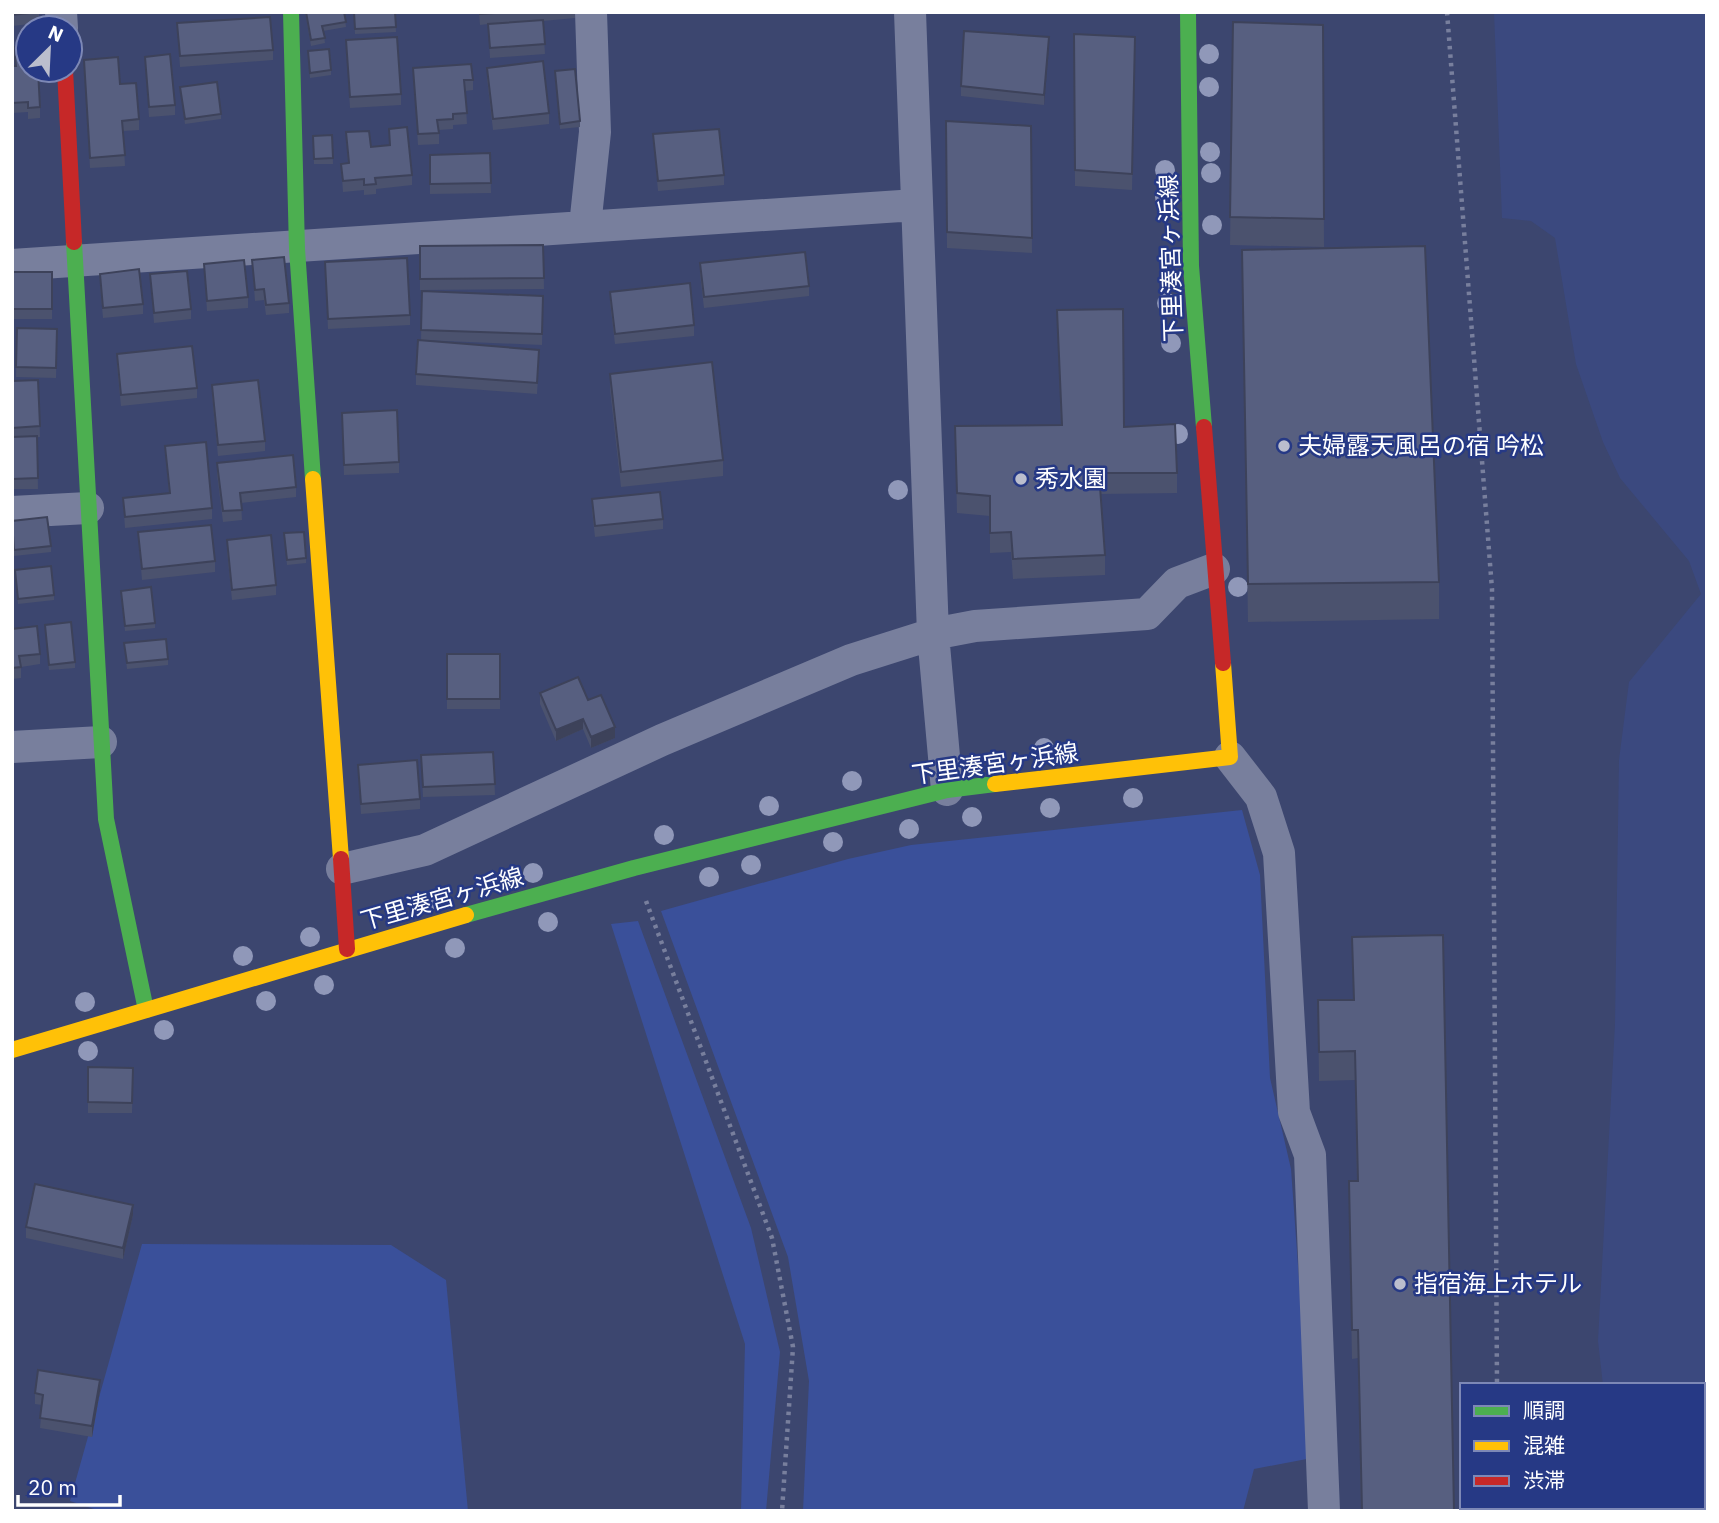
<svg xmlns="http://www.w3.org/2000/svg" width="1719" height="1523" font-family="'IBM Plex Sans','Noto Sans JP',sans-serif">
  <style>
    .green { fill: #3a509a }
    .water { fill: #3b497f }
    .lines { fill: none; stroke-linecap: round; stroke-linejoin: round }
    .path { stroke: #787f9d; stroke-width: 4.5; stroke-dasharray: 3.5 5; stroke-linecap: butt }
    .street { stroke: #787f9d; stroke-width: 32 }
    .fast { stroke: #4caf50; stroke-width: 16 }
    .slow { stroke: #ffc107; stroke-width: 16 }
    .jam { stroke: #c62828; stroke-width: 16 }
    .tree { fill: #9098b9 }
    .wall { fill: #4b526e }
    .shaded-wall { fill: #3d425a }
    .building { fill: #575f80; stroke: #3d425a; stroke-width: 2 }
    .poi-dot { fill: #bbbecd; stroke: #263985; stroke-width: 2.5 }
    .labels { text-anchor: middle; stroke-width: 5; stroke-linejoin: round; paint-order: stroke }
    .street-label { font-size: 24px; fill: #fff; stroke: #263985 }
    .poi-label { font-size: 24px; fill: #fff; stroke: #263985; text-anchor: start }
  </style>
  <rect width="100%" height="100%" fill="#3c466f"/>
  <!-- green -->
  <path class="green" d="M 1242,810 L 1260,875 L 1270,1078 L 1291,1169 L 1312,1458 L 1254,1469 L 1243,1511 L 803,1511 L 809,1381 L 788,1257 L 661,911 L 848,859 L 911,845 Z
    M 638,921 L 751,1228 L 780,1352 L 766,1511 L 741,1511 L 745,1344 L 611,924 Z
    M 142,1244 L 391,1245 L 446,1280 L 468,1511 L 100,1511 L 70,1501 Z"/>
  <!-- water -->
  <path class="water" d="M 1494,12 L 1707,12 L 1707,1511 L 1618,1511 L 1617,1507 L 1703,1507 L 1703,1385 L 1603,1385 L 1598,1341 L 1615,1024 L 1619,760 L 1629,682 L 1701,594 L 1689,561 L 1620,478 L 1603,442 L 1576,364 L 1555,238 L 1531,221 L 1502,218 Z"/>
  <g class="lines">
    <!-- path -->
    <path class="path" d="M 1447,12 L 1492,589 L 1497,1385
      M 646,901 L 772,1238 L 793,1347 L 782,1511
      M 1498,1507 L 1498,1511"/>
    <!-- street -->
    <path class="street" d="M 61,12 L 62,28
      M 910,12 L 933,634 L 947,790
      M 585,226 L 595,132 L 591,12
      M 12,265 C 314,247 615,224 916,205
      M 12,512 L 88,508
      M 12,747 L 101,742
      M 1230,757 L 1261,797 L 1279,853 L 1294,1112 L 1310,1155 L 1324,1511
      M 342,869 L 425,850 L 662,740 L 851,660 L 933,634 L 975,626 L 1147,614 L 1177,583 L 1214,569"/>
    <!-- fast -->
    <path class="fast" d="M 291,12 L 297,249 L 313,479
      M 1188,12 L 1191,266 L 1204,427
      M 74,242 L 106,819 L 146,1010
      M 466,915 L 634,868 L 947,790 L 995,784"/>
    <!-- slow -->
    <path class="slow" d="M 313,479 L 341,859
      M 995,784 L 1230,757 L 1223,663
      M 12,1050 L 466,915"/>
    <!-- jam -->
    <path class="jam" d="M 65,70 L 74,242
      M 1204,427 L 1223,663
      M 341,859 L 347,949"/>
  </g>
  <!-- trees -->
  <g class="tree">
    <circle cx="1209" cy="54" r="10"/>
    <circle cx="1209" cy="87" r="10"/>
    <circle cx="1210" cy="152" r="10"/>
    <circle cx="1165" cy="170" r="10"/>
    <circle cx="1211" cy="173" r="10"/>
    <circle cx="1165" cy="197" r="10"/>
    <circle cx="1212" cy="225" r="10"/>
    <circle cx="1167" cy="303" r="10"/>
    <circle cx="1171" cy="343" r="10"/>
    <circle cx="1178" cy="434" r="10"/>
    <circle cx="898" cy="490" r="10"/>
    <circle cx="1238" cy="587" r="10"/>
    <circle cx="1044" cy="748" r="10"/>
    <circle cx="852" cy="781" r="10"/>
    <circle cx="1133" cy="798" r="10"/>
    <circle cx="769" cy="806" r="10"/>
    <circle cx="1050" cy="808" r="10"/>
    <circle cx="972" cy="817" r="10"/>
    <circle cx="909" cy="829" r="10"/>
    <circle cx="664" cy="835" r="10"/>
    <circle cx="833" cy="842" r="10"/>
    <circle cx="751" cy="865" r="10"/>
    <circle cx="533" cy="873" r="10"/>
    <circle cx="709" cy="877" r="10"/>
    <circle cx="438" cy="900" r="10"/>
    <circle cx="548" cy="922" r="10"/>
    <circle cx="310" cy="937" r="10"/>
    <circle cx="455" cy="948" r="10"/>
    <circle cx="243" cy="956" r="10"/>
    <circle cx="324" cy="985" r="10"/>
    <circle cx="266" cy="1001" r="10"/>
    <circle cx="85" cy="1002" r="10"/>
    <circle cx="164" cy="1030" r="10"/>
    <circle cx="88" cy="1051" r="10"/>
  </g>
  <!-- wall -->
  <path class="wall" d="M 12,12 L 39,12 L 39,23 L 12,26 Z
    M 305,12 L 344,12 L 346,27 L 323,31 L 325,43 L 311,46 Z
    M 354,12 L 395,12 L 396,32 L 355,34 Z
    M 479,12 L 575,12 L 575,18 L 543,21 L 545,54 L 490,58 L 488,24 L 480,25 Z
    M 1233,22 L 1323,25 L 1324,247 L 1230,245 Z
    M 177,23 L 273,50 L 273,60 L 180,67 Z
    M 1074,34 L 1135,37 L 1132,190 L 1075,186 Z
    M 346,40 L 401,94 L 401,105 L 350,108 Z
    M 14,47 L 40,107 L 40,118 L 28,119 L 28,112 L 12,113 L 12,66 L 15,66 Z
    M 1049,47 L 1044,105 L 961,96 L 961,86 Z
    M 308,51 L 331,70 L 331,75 L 310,78 Z
    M 145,57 L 175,105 L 175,115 L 149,117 Z
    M 84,60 L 120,84 L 139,119 L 139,130 L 123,131 L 125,166 L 90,168 Z
    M 413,68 L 473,80 L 473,90 L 465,91 L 467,124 L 453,125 L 453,129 L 439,130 L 439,144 L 418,145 Z
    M 487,68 L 549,113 L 549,124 L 493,130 L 487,78 Z
    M 555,71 L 580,121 L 580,127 L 560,129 Z
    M 180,87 L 221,114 L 221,119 L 185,124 Z
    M 946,121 L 1031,126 L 1032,253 L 947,248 Z
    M 389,129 L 412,175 L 412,185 L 376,189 L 376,194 L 364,195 L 364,190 L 343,192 L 341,164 L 348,163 L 346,132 L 371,147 L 389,145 Z
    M 653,134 L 724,175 L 724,185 L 658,191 Z
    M 332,135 L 333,164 L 314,164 L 313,136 Z
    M 490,153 L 491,193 L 430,194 L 430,155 Z
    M 543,245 L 544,289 L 420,290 L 420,246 Z
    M 1242,250 L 1439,582 L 1439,619 L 1248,622 Z
    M 252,260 L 289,303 L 289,313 L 266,315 L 264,300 L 255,301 Z
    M 325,262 L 410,315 L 410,325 L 328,329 Z
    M 700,263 L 809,286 L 809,296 L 704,308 L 700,274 Z
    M 204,264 L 248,297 L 248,308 L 207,311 Z
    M 12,272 L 52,272 L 52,319 L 12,319 Z
    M 100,274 L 143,304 L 143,314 L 103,318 L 100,284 Z
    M 150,274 L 191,309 L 191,319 L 154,323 Z
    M 422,291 L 543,296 L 542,345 L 421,340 Z
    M 610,292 L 694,325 L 694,336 L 615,344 L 610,302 Z
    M 1057,310 L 1124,427 L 1177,473 L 1177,493 L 1100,494 L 1105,555 L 1105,575 L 1013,579 L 1011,552 L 990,553 L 990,516 L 957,513 L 955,426 L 1061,425 Z
    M 17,328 L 57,329 L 56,378 L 16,377 Z
    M 117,354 L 197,388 L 197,398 L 121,406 L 117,365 Z
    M 539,360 L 537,394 L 416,385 L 416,374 Z
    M 610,374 L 723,460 L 723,476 L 621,487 L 610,389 Z
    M 38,380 L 40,437 L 37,437 L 38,489 L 12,489 L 12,381 Z
    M 212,385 L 265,441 L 265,451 L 218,456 L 212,395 Z
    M 342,413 L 399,462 L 399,473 L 344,475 Z
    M 165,446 L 212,508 L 212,519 L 125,528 L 123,498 L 169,493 Z
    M 217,463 L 296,487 L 296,497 L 241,503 L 242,520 L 223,522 L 217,474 Z
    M 592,499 L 663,519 L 663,529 L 595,537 L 592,510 Z
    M 12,521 L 51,546 L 51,552 L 14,556 L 12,538 Z
    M 138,532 L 215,561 L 215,572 L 142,580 Z
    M 284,533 L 306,558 L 306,563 L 287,565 Z
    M 227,540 L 276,585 L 276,595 L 232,600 L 227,551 Z
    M 15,570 L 54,595 L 54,600 L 18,604 Z
    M 121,591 L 155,623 L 155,628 L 125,631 Z
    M 45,625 L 75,662 L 75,668 L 49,670 Z
    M 12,629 L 40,654 L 40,664 L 21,667 L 21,678 L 12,679 Z
    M 124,643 L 168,659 L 168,665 L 127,669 Z
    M 447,654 L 500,654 L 500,709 L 447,709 Z
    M 540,693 L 588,700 L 615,738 L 591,748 L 583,729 L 556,741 L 540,704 Z
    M 493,752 L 495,795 L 423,797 L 421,755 Z
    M 358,765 L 420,799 L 420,809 L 361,814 Z
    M 1318,1000 L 1353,1000 L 1454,1511 L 1361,1511 L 1358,1358 L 1352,1359 L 1349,1209 L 1357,1181 L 1355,1080 L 1319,1081 Z
    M 88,1067 L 133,1068 L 132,1113 L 88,1113 Z
    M 133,1215 L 123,1259 L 26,1238 L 26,1227 Z
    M 100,1391 L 92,1437 L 40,1428 L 42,1405 L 35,1404 L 35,1393 Z"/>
  <!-- shaded-wall -->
  <path class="shaded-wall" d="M 1049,37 L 1049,47 L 1044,105 L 1044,95 Z
    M 583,719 L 583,729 L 556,741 L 556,730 Z
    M 615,727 L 615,738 L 591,748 L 591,737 Z
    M 133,1205 L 133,1215 L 123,1259 L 123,1248 Z
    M 100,1380 L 100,1391 L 92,1437 L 92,1426 Z"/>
  <!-- building -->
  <path class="building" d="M 12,12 L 39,12 L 12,15 Z
    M 306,12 L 344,12 L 346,22 L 322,26 L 325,38 L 311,40 Z
    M 354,12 L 395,12 L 396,27 L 355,29 Z
    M 480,12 L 511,12 L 480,14 Z
    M 270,17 L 273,50 L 180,56 L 177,23 Z
    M 543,20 L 545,44 L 490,48 L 488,24 Z
    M 1233,22 L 1323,25 L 1324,219 L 1230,217 Z
    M 964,31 L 1049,37 L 1044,95 L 961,86 Z
    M 1074,34 L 1135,37 L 1132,174 L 1075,170 Z
    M 397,37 L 401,94 L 350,97 L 346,40 Z
    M 14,47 L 28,47 L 28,70 L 38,70 L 40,107 L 28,108 L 28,102 L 12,103 L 12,66 L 16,66 Z
    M 329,49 L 331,70 L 310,73 L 308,51 Z
    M 170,54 L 175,105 L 149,107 L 145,57 Z
    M 118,57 L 120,84 L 136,83 L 139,119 L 122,121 L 125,155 L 90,158 L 84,60 Z
    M 543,61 L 549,113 L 493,119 L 487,68 Z
    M 471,64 L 473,80 L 464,80 L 467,113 L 453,114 L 453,119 L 437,120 L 439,133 L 418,134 L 413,68 Z
    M 575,69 L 580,121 L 560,124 L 555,71 Z
    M 217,82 L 221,114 L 185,119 L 180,87 Z
    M 946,121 L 1031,126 L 1032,238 L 947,232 Z
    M 407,127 L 412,175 L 375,178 L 376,184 L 364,185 L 364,179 L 343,181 L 341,164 L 349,163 L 346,132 L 369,131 L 371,147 L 390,145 L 389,129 Z
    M 719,129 L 724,175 L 658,181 L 653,134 Z
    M 332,135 L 333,158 L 314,159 L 313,136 Z
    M 490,153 L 491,183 L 430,184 L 430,155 Z
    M 543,245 L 544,278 L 420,279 L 420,246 Z
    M 1425,246 L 1439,582 L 1248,584 L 1242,250 Z
    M 805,252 L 809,286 L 704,297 L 700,263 Z
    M 284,257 L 289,303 L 266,305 L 264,289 L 255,290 L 252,260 Z
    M 407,258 L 410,315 L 328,319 L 325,262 Z
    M 244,260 L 248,297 L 207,301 L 204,264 Z
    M 139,269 L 143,304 L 103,308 L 100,274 Z
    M 187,271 L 191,309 L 154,313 L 150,274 Z
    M 12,272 L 52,272 L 52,309 L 12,309 Z
    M 690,283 L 694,325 L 615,334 L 610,292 Z
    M 422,291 L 543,296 L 542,334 L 421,330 Z
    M 1123,309 L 1124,427 L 1175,424 L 1177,473 L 1099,473 L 1105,555 L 1013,559 L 1011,532 L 990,533 L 990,496 L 957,493 L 955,426 L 1062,425 L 1057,310 Z
    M 17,328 L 57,329 L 56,368 L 16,367 Z
    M 418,340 L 539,350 L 537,383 L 416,374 Z
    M 192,346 L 197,388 L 121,395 L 117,354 Z
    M 712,362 L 723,460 L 621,472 L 610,374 Z
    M 38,380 L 40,426 L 12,428 L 12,381 Z
    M 258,380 L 265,441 L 218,445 L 212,385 Z
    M 397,410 L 399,462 L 344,465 L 342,413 Z
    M 37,436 L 38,478 L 12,479 L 12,437 Z
    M 206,442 L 212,508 L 125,517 L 123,498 L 170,493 L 165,446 Z
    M 293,455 L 296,487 L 240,493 L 242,510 L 223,511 L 217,463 Z
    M 660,492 L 663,519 L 595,526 L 592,499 Z
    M 47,517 L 51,546 L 14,550 L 12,521 Z
    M 211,525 L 215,561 L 142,569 L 138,532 Z
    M 304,532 L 306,558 L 287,560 L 284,533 Z
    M 271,535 L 276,585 L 232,590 L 227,540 Z
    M 51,566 L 54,595 L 18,599 L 15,570 Z
    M 151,587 L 155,623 L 125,626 L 121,591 Z
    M 71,622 L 75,662 L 49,665 L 45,625 Z
    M 37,626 L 40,654 L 19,656 L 21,667 L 12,668 L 12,629 Z
    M 166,639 L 168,659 L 127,663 L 124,643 Z
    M 447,654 L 500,654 L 500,699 L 447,699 Z
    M 578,677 L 588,700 L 601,695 L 615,727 L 591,737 L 583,719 L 556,730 L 540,693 Z
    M 493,752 L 495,784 L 423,787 L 421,755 Z
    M 417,760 L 420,799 L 361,804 L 358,765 Z
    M 1443,935 L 1454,1511 L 1362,1511 L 1358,1330 L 1352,1330 L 1349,1181 L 1358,1181 L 1355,1051 L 1319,1052 L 1318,1000 L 1354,1000 L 1352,937 Z
    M 88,1067 L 133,1068 L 132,1103 L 88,1102 Z
    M 35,1184 L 133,1205 L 123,1248 L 26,1227 Z
    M 38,1370 L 100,1380 L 92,1426 L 40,1418 L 43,1395 L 35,1393 Z"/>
  <!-- markers -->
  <g class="poi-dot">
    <circle cx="1284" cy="446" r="7"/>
    <circle cx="1021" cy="479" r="7"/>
    <circle cx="1400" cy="1284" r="7"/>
  </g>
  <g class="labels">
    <!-- street labels -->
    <g class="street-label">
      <text transform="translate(1171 258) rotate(-92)" y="8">下里湊宮ヶ浜線</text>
      <text transform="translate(995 764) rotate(-8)" y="8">下里湊宮ヶ浜線</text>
      <text transform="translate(442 899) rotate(-16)" y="8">下里湊宮ヶ浜線</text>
    </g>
    <!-- poi labels -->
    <g class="poi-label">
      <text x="1298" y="454">夫婦露天風呂の宿 吟松</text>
      <text x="1035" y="487">秀水園</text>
      <text x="1414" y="1292">指宿海上ホテル</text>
    </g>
  </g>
  <!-- border -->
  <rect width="1719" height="1523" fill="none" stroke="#ffffff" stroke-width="28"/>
  <!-- legend -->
  <rect x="1460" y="1383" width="245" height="126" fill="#263985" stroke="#7d88b6" stroke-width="2"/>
  <rect x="1474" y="1406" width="35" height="10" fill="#4caf50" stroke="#7d88b6" stroke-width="2"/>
  <text x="1523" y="1418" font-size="21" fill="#ffffff">順調</text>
  <rect x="1474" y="1441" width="35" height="10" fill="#ffc107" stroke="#7d88b6" stroke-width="2"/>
  <text x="1523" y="1453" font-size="21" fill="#ffffff">混雑</text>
  <rect x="1474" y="1476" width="35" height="10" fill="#c62828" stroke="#7d88b6" stroke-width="2"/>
  <text x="1523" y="1488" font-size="21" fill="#ffffff">渋滞</text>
  <!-- north arrow -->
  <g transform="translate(49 49) rotate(24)"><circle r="33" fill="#263985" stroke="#7d88b6" stroke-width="2"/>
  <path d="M0-5L12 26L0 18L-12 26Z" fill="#bbbecd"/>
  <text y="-10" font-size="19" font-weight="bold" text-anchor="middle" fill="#ffffff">N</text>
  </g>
  <!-- scale -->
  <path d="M18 1495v10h102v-10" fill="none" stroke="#ffffff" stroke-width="3.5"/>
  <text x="28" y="1495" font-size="21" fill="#ffffff" stroke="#263985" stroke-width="5" paint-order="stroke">20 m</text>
</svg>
